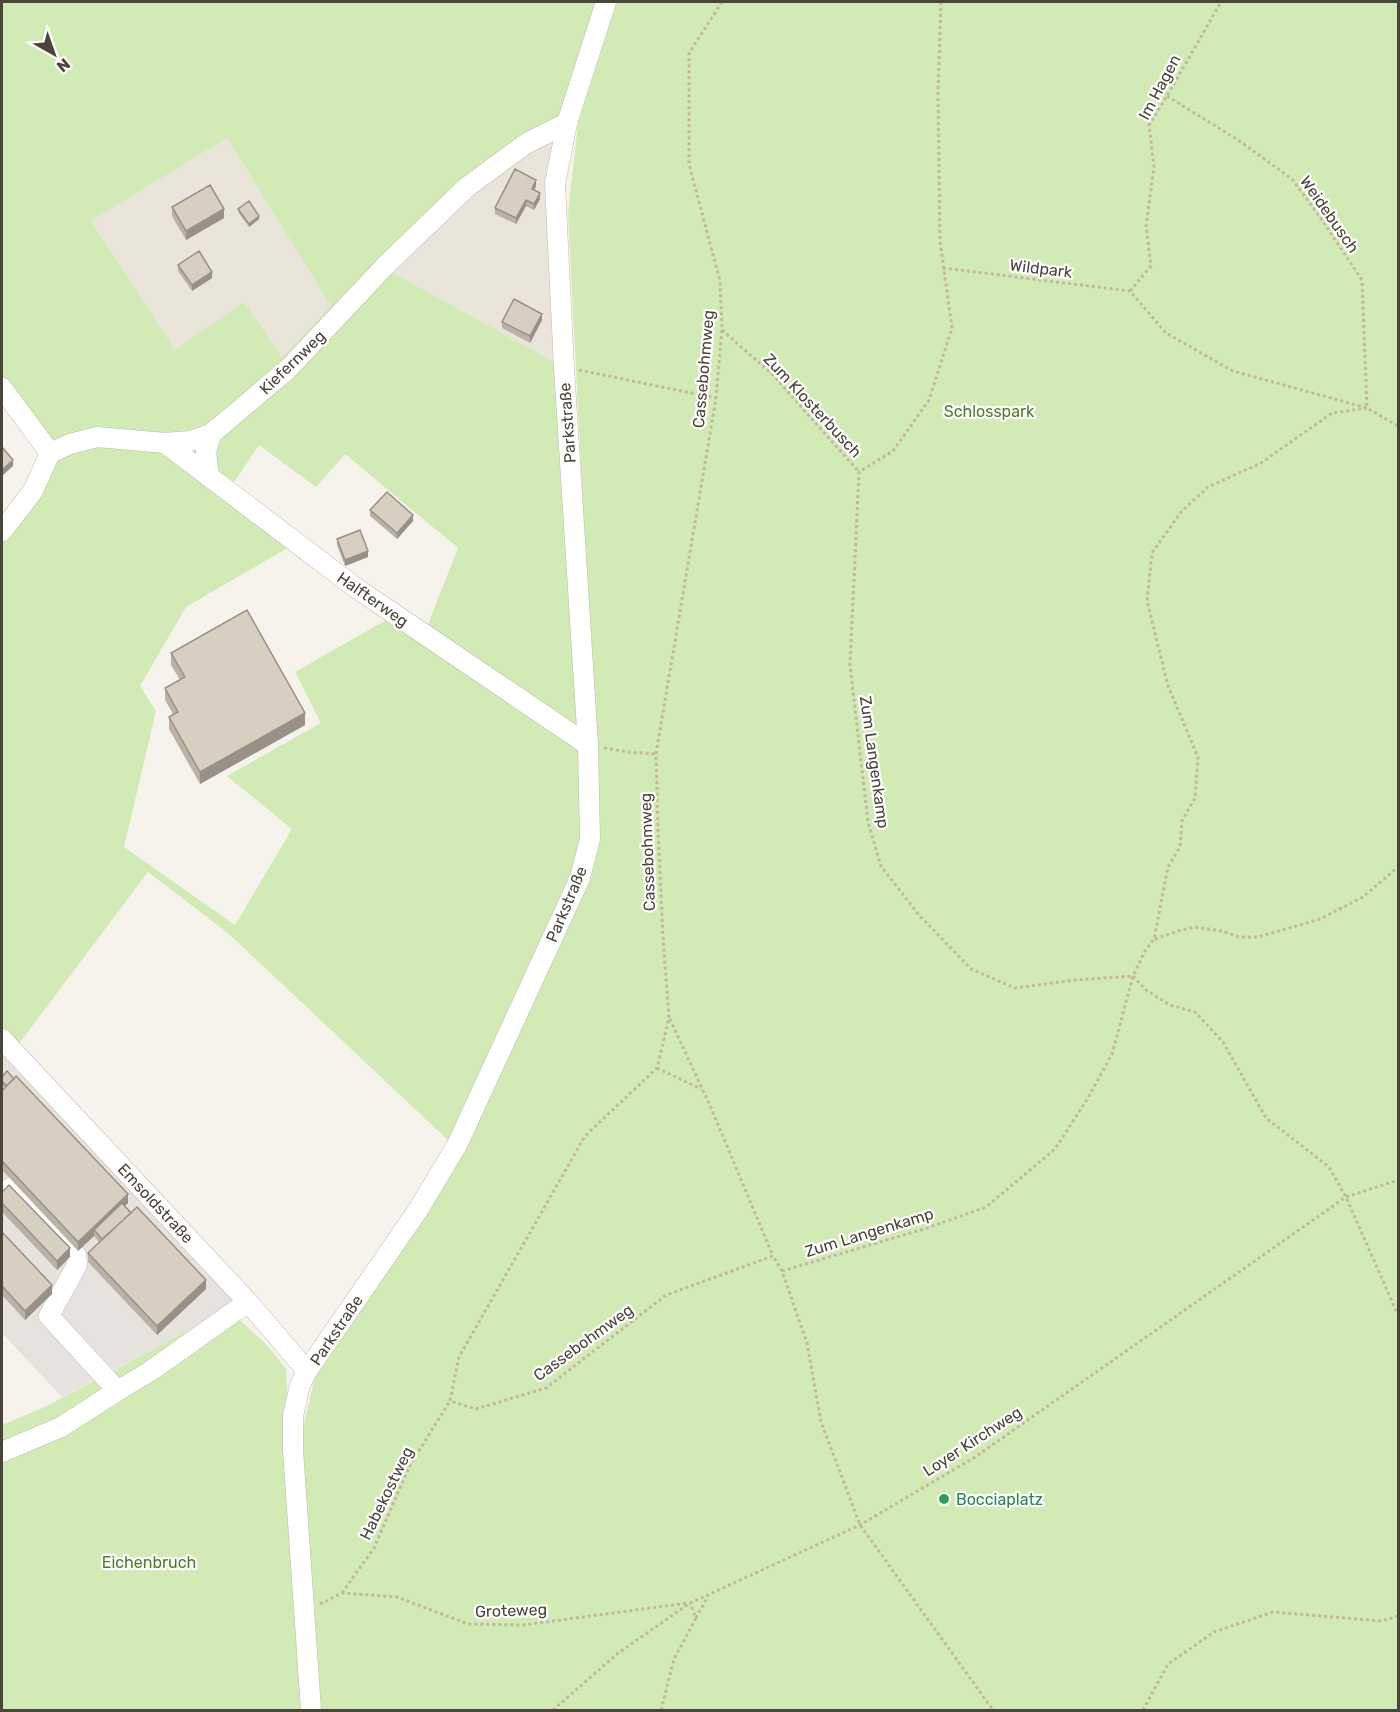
<svg xmlns="http://www.w3.org/2000/svg" width="1400" height="1712" font-family="Rubik,sans-serif">
  <style>
    .residential { fill: #eae5da }
    .industrial { fill: #e6e2dd }
    .green { fill: #d2eab5; fill-rule: evenodd }
    .lines { fill: none; stroke-linecap: round; stroke-linejoin: round }
    .minor-casing { stroke: #c2bbae; stroke-width: 21 }
    .path { stroke: #c4b79f; stroke-width: 3; stroke-dasharray: 3 3; stroke-linecap: butt }
    .minor { stroke: #fff; stroke-width: 20 }
    .wall { fill: #bab2a6 }
    .shaded-wall { fill: #979187 }
    .building { fill: #d8cfc1; stroke: #979187; stroke-width: 1.5 }
    .leisure-dot { fill: #2e9e5b; stroke: #fff; stroke-width: 2 }
    .labels { text-anchor: middle; stroke-width: 4.5; stroke-linejoin: round; paint-order: stroke }
    .street-label { font-size: 16px; fill: #4b4439; stroke: #fff }
    .park-label { font-size: 16px; fill: #4a7f2a; stroke: #fff }
    .leisure-label { font-size: 16px; fill: #27864d; stroke: #fff; text-anchor: start }
  </style>
  <rect width="100%" height="100%" fill="#f6f3ec"/>
  <!-- residential -->
  <path class="residential" d="M 556,134 L 558,364 L 388,270 L 470,191 Z
    M 227,138 L 331,306 L 282,359 L 175,350 L 91,221 Z"/>
  <!-- industrial -->
  <path class="industrial" d="M 2,1042 L 241,1298 L 228,1309 L 62,1397 L 2,1333 Z"/>
  <!-- green -->
  <path class="green" d="M 2,2 L 596,2 L 556,134 L 470,191 L 388,270 L 558,364 L 583,839 L 555,917 L 450,1142 L 229,934 L 148,872 L 18,1045 L 2,1028 L 2,531 L 50,453 L 2,388 ZM 227,138 L 331,306 L 282,358 L 244,302 L 175,350 L 91,221 ZM 259,445 L 316,487 L 345,454 L 458,548 L 424,634 L 395,615 L 295,672 L 321,723 L 227,776 L 292,829 L 235,925 L 124,847 L 156,711 L 140,686 L 186,607 L 296,543 L 228,491 Z
    M 617,2 L 1398,2 L 1398,1710 L 315,1710 L 298,1449 L 315,1377 L 457,1157 L 600,839 L 568,213 L 578,124 Z
    M 228,1309 L 267,1345 L 286,1369 L 305,1710 L 2,1710 L 2,1425 L 45,1407 Z"/>
  <g class="lines">
    <defs>
      <path id="minor" d="M 2,388 L 50,453
        M 165,443 L 356,588 L 588,745
        M 209,477 L 206,452 L 211,434
        M 2,531 L 33,491 L 50,453 L 70,444 L 97,437 L 165,443 L 190,441 L 211,434 L 288,369 L 385,266 L 467,187 L 527,143 L 567,123
        M 2,1039 L 248,1302 L 307,1371
        M 2,1193 L 12,1187 L 76,1255 L 77,1265 L 49,1316 L 115,1388 L 122,1388 L 149,1372 L 248,1302
        M 2,1452 L 61,1427 L 122,1388
        M 311,1710 L 293,1450 L 293,1416 L 300,1385 L 307,1371 L 418,1210 L 457,1145 L 580,878 L 590,839 L 588,745 L 564,368 L 555,184 L 567,123 L 606,2"/>
    </defs>
    <!-- minor casing -->
    <use href="#minor" class="minor-casing"/>
    <!-- path -->
    <path class="path" d="M 722,2 L 689,53 L 689,164 L 720,281 L 722,330 L 716,398 L 656,754 L 658,830 L 663,938 L 669,1018 L 657,1068 L 585,1136 L 459,1357 L 450,1401 L 476,1409 L 546,1388 L 666,1295 L 773,1256 L 782,1271 L 807,1343 L 821,1422 L 860,1525 L 993,1710
      M 941,2 L 938,92 L 940,241 L 952,328 L 929,400 L 893,451 L 859,472 L 850,665 L 868,822 L 881,866 L 919,915 L 971,969 L 1015,988 L 1075,980 L 1133,976
      M 1167,96 L 1238,140 L 1292,179 L 1320,217 L 1362,280 L 1367,408
      M 943,268 L 1130,291 L 1166,333 L 1233,371 L 1367,408 L 1398,426
      M 1130,291 L 1151,266 L 1146,226 L 1154,167 L 1149,125 L 1167,96 L 1221,2
      M 722,330 L 773,375 L 859,472
      M 579,370 L 716,398
      M 604,748 L 627,752 L 656,754
      M 1155,939 L 1178,931 L 1195,927 L 1222,931 L 1239,937 L 1258,937 L 1320,919 L 1363,897 L 1398,867
      M 1133,976 L 1146,990 L 1170,1005 L 1195,1012 L 1223,1042 L 1266,1118 L 1329,1167 L 1346,1197 L 1398,1315
      M 670,1019 L 711,1108 L 773,1256
      M 657,1068 L 701,1089
      M 782,1271 L 924,1229 L 986,1207 L 1055,1149 L 1088,1098 L 1112,1054 L 1133,976 L 1145,951 L 1154,939 L 1168,867 L 1180,847 L 1182,821 L 1195,798 L 1198,757 L 1168,686 L 1147,601 L 1152,553 L 1181,512 L 1208,487 L 1261,463 L 1332,413 L 1367,408
      M 342,1593 L 374,1548 L 410,1465 L 450,1401
      M 320,1604 L 342,1593 L 397,1597 L 468,1624 L 523,1625 L 688,1603
      M 696,1618 L 708,1596
      M 553,1710 L 617,1654 L 690,1603 L 860,1525 L 975,1457 L 1346,1197 L 1398,1180
      M 661,1710 L 674,1659 L 696,1618 L 690,1603
      M 1143,1710 L 1168,1664 L 1214,1632 L 1273,1612 L 1382,1621 L 1398,1616"/>
    <!-- minor -->
    <use href="#minor" class="minor"/>
  </g>
  <!-- wall -->
  <path class="wall" d="M 536,186 L 534,190 L 540,199 L 534,210 L 526,206 L 516,224 L 495,214 L 495,208 Z
    M 172,207 L 224,218 L 186,240 L 172,216 Z
    M 238,209 L 259,219 L 249,227 L 238,212 Z
    M 178,265 L 212,278 L 192,291 L 178,271 Z
    M 542,320 L 530,343 L 502,328 L 502,322 Z
    M 370,510 L 413,521 L 397,539 L 370,516 Z
    M 337,539 L 368,557 L 345,566 L 337,545 Z
    M 171,653 L 305,725 L 200,784 L 169,729 L 169,717 L 173,714 L 165,700 L 165,688 L 180,680 L 171,665 Z
    M 2,1077 L 128,1203 L 125,1206 L 206,1289 L 157,1335 L 88,1262 L 88,1253 L 99,1242 L 94,1236 L 78,1251 L 2,1170 L 2,1091 L 5,1088 L 2,1084 Z
    M 2,1192 L 70,1257 L 57,1270 L 2,1212 Z
    M 2,1232 L 52,1294 L 25,1320 L 2,1295 Z"/>
  <!-- shaded-wall -->
  <path class="shaded-wall" d="M 536,180 L 536,186 L 532,195 L 532,189 Z
    M 540,193 L 540,199 L 534,210 L 534,204 Z
    M 526,200 L 526,206 L 516,224 L 516,218 Z
    M 224,209 L 224,218 L 186,240 L 186,231 Z
    M 259,216 L 259,219 L 249,227 L 249,224 Z
    M 212,272 L 212,278 L 192,291 L 192,285 Z
    M 542,314 L 542,320 L 530,343 L 530,336 Z
    M 13,460 L 13,466 L 2,476 L 2,470 Z
    M 413,515 L 413,521 L 397,539 L 397,533 Z
    M 368,551 L 368,557 L 345,566 L 345,560 Z
    M 305,713 L 305,725 L 200,784 L 200,772 Z
    M 128,1194 L 128,1203 L 97,1233 L 94,1230 L 94,1236 L 78,1251 L 78,1242 Z
    M 70,1248 L 70,1257 L 57,1270 L 57,1261 Z
    M 206,1280 L 206,1289 L 157,1335 L 157,1326 Z
    M 52,1285 L 52,1294 L 25,1320 L 25,1311 Z"/>
  <!-- building -->
  <path class="building" d="M 515,169 L 536,180 L 532,189 L 540,193 L 534,204 L 526,200 L 516,218 L 495,208 Z
    M 210,185 L 224,209 L 186,231 L 172,207 Z
    M 249,201 L 259,216 L 249,224 L 238,209 Z
    M 199,251 L 212,272 L 192,285 L 178,265 Z
    M 514,299 L 542,314 L 530,336 L 502,322 Z
    M 2,447 L 13,460 L 2,470 Z
    M 387,492 L 413,515 L 397,533 L 370,510 Z
    M 360,530 L 368,551 L 345,560 L 337,539 Z
    M 247,610 L 305,713 L 200,772 L 169,717 L 178,712 L 165,688 L 185,677 L 171,653 Z
    M 7,1071 L 14,1079 L 6,1086 L 2,1081 L 2,1077 Z
    M 16,1076 L 128,1194 L 78,1242 L 2,1161 L 2,1091 Z
    M 9,1185 L 70,1248 L 57,1261 L 2,1203 L 2,1192 Z
    M 122,1203 L 131,1213 L 102,1239 L 94,1230 Z
    M 137,1207 L 206,1280 L 157,1326 L 88,1253 Z
    M 2,1232 L 52,1285 L 25,1311 L 2,1286 Z"/>
  <!-- markers -->
  <circle class="leisure-dot" cx="944" cy="1499" r="6"/>
  <g class="labels">
    <!-- street labels -->
    <g class="street-label">
      <text transform="translate(1159 87) rotate(-62)" y="6">Im Hagen</text>
      <text transform="translate(1330 214) rotate(55)" y="6">Weidebusch</text>
      <text transform="translate(1041 268) rotate(7)" y="6">Wildpark</text>
      <text transform="translate(292 362) rotate(-44)" y="6">Kiefernweg</text>
      <text transform="translate(703 369) rotate(-85)" y="6">Cassebohmweg</text>
      <text transform="translate(813 405) rotate(47)" y="6">Zum Klosterbusch</text>
      <text transform="translate(567 423) rotate(-94)" y="6">Parkstraße</text>
      <text transform="translate(373 599) rotate(35)" y="6">Halfterweg</text>
      <text transform="translate(875 762) rotate(82)" y="6">Zum Langenkamp</text>
      <text transform="translate(647 852) rotate(-92)" y="6">Cassebohmweg</text>
      <text transform="translate(566 904) rotate(-67)" y="6">Parkstraße</text>
      <text transform="translate(156 1203) rotate(47)" y="6">Emsoldstraße</text>
      <text transform="translate(869 1232) rotate(-17)" y="6">Zum Langenkamp</text>
      <text transform="translate(336 1330) rotate(-56)" y="6">Parkstraße</text>
      <text transform="translate(583 1342) rotate(-36)" y="6">Cassebohmweg</text>
      <text transform="translate(972 1441) rotate(-33)" y="6">Loyer Kirchweg</text>
      <text transform="translate(386 1493) rotate(-64)" y="6">Habekostweg</text>
      <text transform="translate(511 1610) rotate(-2)" y="6">Groteweg</text>
    </g>
    <!-- park labels -->
    <g class="park-label">
      <text x="989" y="417">Schlosspark</text>
      <text x="149" y="1568">Eichenbruch</text>
    </g>
    <!-- leisure labels -->
    <g class="leisure-label">
      <text x="956" y="1505">Bocciaplatz</text>
    </g>
  </g>
  <!-- border -->
  <rect width="1400" height="1712" fill="none" stroke="#4b4439" stroke-width="6"/>
  <!-- north arrow -->
  <g transform="translate(54 54) rotate(140)" stroke="#ffffff" stroke-width="4.5" paint-order="stroke">
  <path d="M0-4.5L10 22L0 15L-10 22Z" fill="#4b4439"/>
  <text y="-9" font-size="16" font-weight="bold" text-anchor="middle" fill="#4b4439">N</text>
  </g>
</svg>
